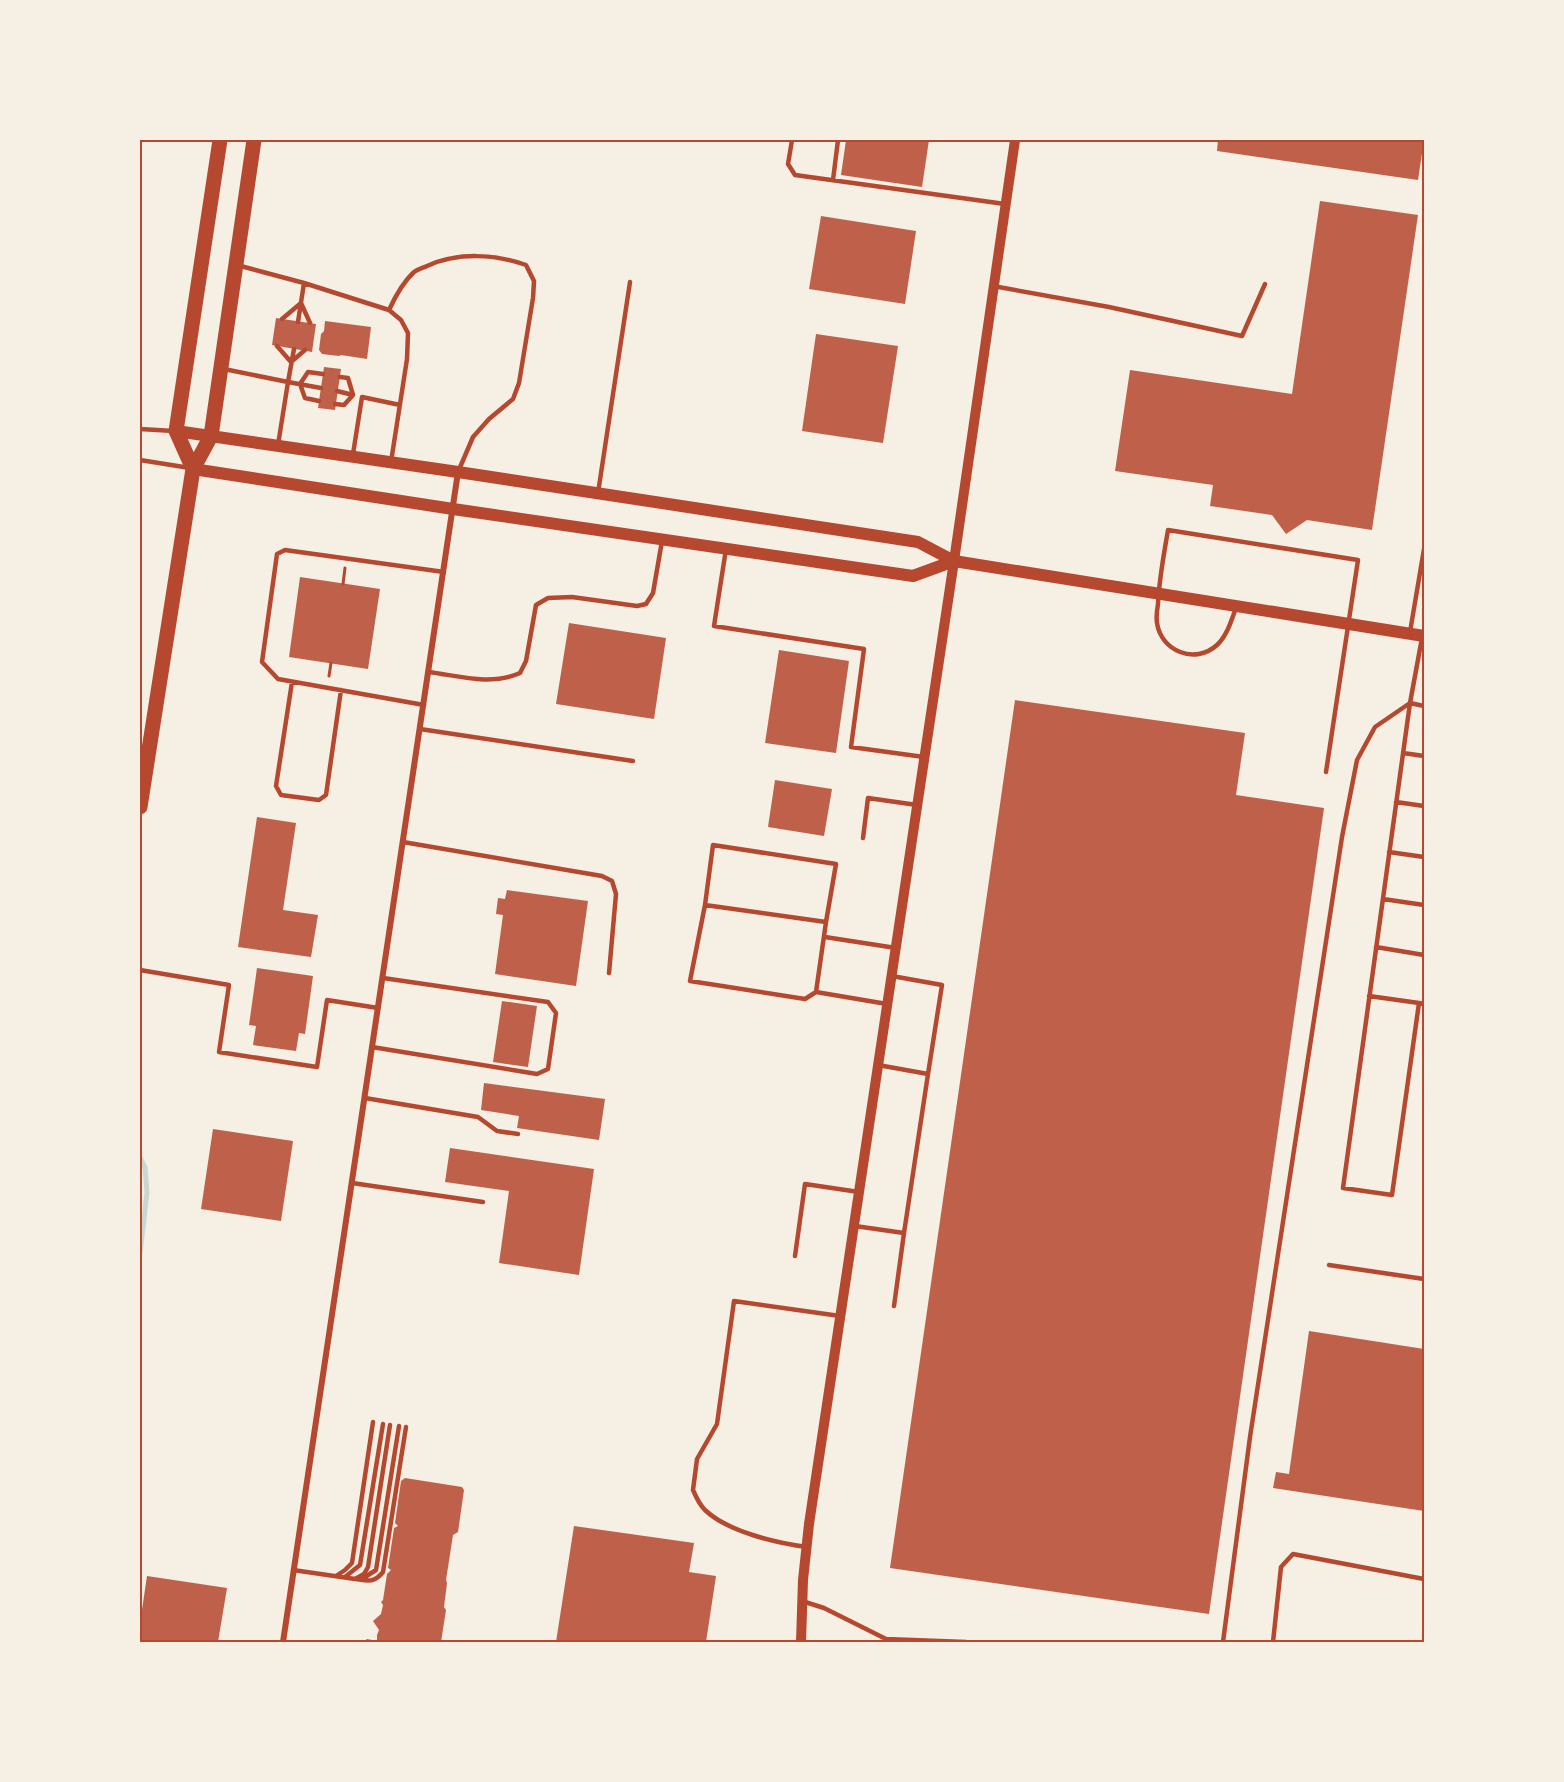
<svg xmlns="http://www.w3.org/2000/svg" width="1564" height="1782" font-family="Karla,sans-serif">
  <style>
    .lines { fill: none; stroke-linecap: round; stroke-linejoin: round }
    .stream { stroke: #c9d6d2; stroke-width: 5 }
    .building { fill: #bf614a }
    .path { stroke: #b5482f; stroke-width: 3 }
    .service { stroke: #b5482f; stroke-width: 4.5 }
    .minor { stroke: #b5482f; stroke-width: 6 }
    .tertiary { stroke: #b5482f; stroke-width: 10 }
    .secondary { stroke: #b5482f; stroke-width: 12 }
    .trunk { stroke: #b5482f; stroke-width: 15 }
    .neatline { fill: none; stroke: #b5482f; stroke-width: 2 }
  </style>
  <rect width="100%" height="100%" fill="#f6efe4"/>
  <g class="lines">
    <!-- stream -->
    <path class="stream" d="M 140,1157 L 145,1168 L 147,1192 L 140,1254"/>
  </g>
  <!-- building -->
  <path class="building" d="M 846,140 L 929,140 L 922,187 L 841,175 Z
    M 1218,140 L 1424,140 L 1418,180 L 1217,151 Z
    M 1320,201 L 1418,215 L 1372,530 L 1307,520 L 1286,534 L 1272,515 L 1210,506 L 1213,485 L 1115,471 L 1130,370 L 1292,394 Z
    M 821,216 L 916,231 L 905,304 L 809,289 Z
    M 276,318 L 316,324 L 312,352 L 272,345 Z
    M 325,321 L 371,327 L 367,359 L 341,355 L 339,356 L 322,354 L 319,350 L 321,334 L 324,331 Z
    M 816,334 L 898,346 L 883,443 L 802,431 Z
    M 324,367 L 341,369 L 335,410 L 318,408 Z
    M 300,577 L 380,589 L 368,669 L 289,657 Z
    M 569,623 L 666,638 L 654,719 L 556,704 Z
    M 779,650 L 849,661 L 836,753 L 765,743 Z
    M 1015,700 L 1245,733 L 1236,795 L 1324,808 L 1209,1614 L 890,1568 Z
    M 775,780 L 832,789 L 824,836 L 768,827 Z
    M 257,817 L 296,823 L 283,910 L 318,915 L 311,957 L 238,947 Z
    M 507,890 L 588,901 L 576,986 L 495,974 L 503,915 L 496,914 L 498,898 L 505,899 Z
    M 257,968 L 313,976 L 305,1034 L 299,1033 L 296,1051 L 253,1045 L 256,1026 L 249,1025 Z
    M 502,1001 L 537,1006 L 528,1067 L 493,1062 Z
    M 484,1083 L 605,1099 L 599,1140 L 517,1128 L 519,1116 L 481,1110 Z
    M 213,1129 L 293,1141 L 281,1221 L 201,1209 Z
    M 450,1148 L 594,1169 L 579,1275 L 499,1263 L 509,1191 L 445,1182 Z
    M 1309,1331 L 1424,1349 L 1424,1511 L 1273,1488 L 1276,1472 L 1289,1474 Z
    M 405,1478 L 462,1487 L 464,1490 L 458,1532 L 453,1535 L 446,1580 L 447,1583 L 444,1607 L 446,1610 L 441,1642 L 363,1642 L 367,1639 L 377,1641 L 377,1635 L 379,1630 L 373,1621 L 381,1614 L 383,1605 L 381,1602 L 383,1600 L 387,1574 L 391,1570 L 388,1568 L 394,1528 L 398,1526 L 395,1523 L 401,1481 Z
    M 574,1526 L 694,1543 L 689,1572 L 716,1576 L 706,1642 L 556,1642 Z
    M 147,1576 L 227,1588 L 218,1642 L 140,1642 L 140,1623 Z"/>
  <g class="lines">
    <!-- path -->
    <path class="path" d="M 343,584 L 345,568
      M 329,676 L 331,663"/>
    <!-- service -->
    <path class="service" d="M 792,140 L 788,164 L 795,175 L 1005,204
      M 833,180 L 838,140
      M 237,265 L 304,283 L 389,310 L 401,320 L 408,333 L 407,359 L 391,462
      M 993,286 L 1109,307 L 1242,336 L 1265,284
      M 389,310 C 395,297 403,282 414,272 C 418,269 423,268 427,266 C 457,252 495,254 526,265 L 534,281 L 533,298 L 519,383 L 513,399 L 489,419 L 473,437 L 458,472
      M 282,319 L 301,303 L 310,323
      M 298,322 L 304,283
      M 277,346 L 291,362 L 305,350
      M 294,349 L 288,382 L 321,388
      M 224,369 L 288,382 L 278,445
      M 337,391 L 353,395
      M 319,401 L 305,398 L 300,384 L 308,372 L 323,374
      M 335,404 L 344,405 L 353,395 L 348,378 L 340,377
      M 140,429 L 174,431
      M 353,454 L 362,397 L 400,405
      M 140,460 L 190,468
      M 598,493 L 630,282
      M 726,549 L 714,626 L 864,649 L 851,747 L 924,757
      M 1236,608 C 1231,621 1227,636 1217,645 C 1195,665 1161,651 1157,623 C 1156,617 1157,610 1158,604 C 1159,579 1164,554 1168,530 L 1358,560 L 1326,772
      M 1410,632 L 1424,549
      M 1422,638 L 1410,703 L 1343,1188 L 1392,1195 L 1419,1003 L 1424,1004
      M 429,672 C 459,676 491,686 520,673 L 526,661 L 536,605 L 548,598 L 572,597 L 637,606 L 646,604 L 653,593 L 662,541
      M 292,682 L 276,786 L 281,795 L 319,800 L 326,795 L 341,690
      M 424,705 L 278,679 L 262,662 L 277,554 L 285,550 L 444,572
      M 420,729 L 633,761
      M 1403,753 L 1424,756
      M 1396,802 L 1424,806
      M 863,838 L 868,798 L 917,805
      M 403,842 L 602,876 L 612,881 L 616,894 L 609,973
      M 1389,852 L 1424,857
      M 1383,899 L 1424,905
      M 705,905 L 826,922 L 816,992 L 805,999 L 690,981 Z
      M 705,905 L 713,845 L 836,864 L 826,922
      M 825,937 L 896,948
      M 1376,947 L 1424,955
      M 140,970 L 229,985 L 219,1052 L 317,1067 L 327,1000 L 378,1008
      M 816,992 L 887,1004
      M 1369,996 L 1419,1003
      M 372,1047 L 537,1074 L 548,1069 L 556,1013 L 548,1002 L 383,978
      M 878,1065 L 928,1074 L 942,985 L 892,976
      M 365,1098 L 478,1117 L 497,1131 L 518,1134
      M 352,1183 L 483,1202
      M 855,1226 L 904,1233 L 928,1074
      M 795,1256 L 805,1184 L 859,1192
      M 1329,1265 L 1424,1279
      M 894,1306 L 904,1233
      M 807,1547 C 777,1543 728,1532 705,1510 C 700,1505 696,1497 693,1490 L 697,1459 L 717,1424 L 734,1301 L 840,1316
      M 293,1570 L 355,1579 L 364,1574 L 368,1567 L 390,1425
      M 336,1576 L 345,1570 L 352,1563 L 373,1422
      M 345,1577 L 360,1565 L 383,1424
      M 356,1579 C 369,1581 374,1583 383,1572 L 406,1427
      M 362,1579 L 376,1570 L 399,1426
      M 802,1601 L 824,1608 L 886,1639 L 886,1642
      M 886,1639 L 966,1642
      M 1223,1642 L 1250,1437 L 1342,837 L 1357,760 L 1375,727 L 1410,703 L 1424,706
      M 1273,1642 L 1281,1567 L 1293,1554 L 1424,1579"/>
    <!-- minor -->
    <path class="minor" d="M 283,1642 L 458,472"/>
    <!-- tertiary -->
    <path class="tertiary" d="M 801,1642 L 803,1580 L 809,1524 L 954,561 L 1015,140"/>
    <!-- secondary -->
    <path class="secondary" d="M 176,431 L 458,472 L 918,542 L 954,561 L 1424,636
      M 193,469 L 453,509 L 913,576 L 954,561"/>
    <!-- trunk -->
    <path class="trunk" d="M 193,469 L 176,431 L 220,140
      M 140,807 L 193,469 L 211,436 L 254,140"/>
  </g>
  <!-- border -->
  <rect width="1564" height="1782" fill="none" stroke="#f6efe4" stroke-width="282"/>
  <rect x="141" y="141" width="1282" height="1500" class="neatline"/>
</svg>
